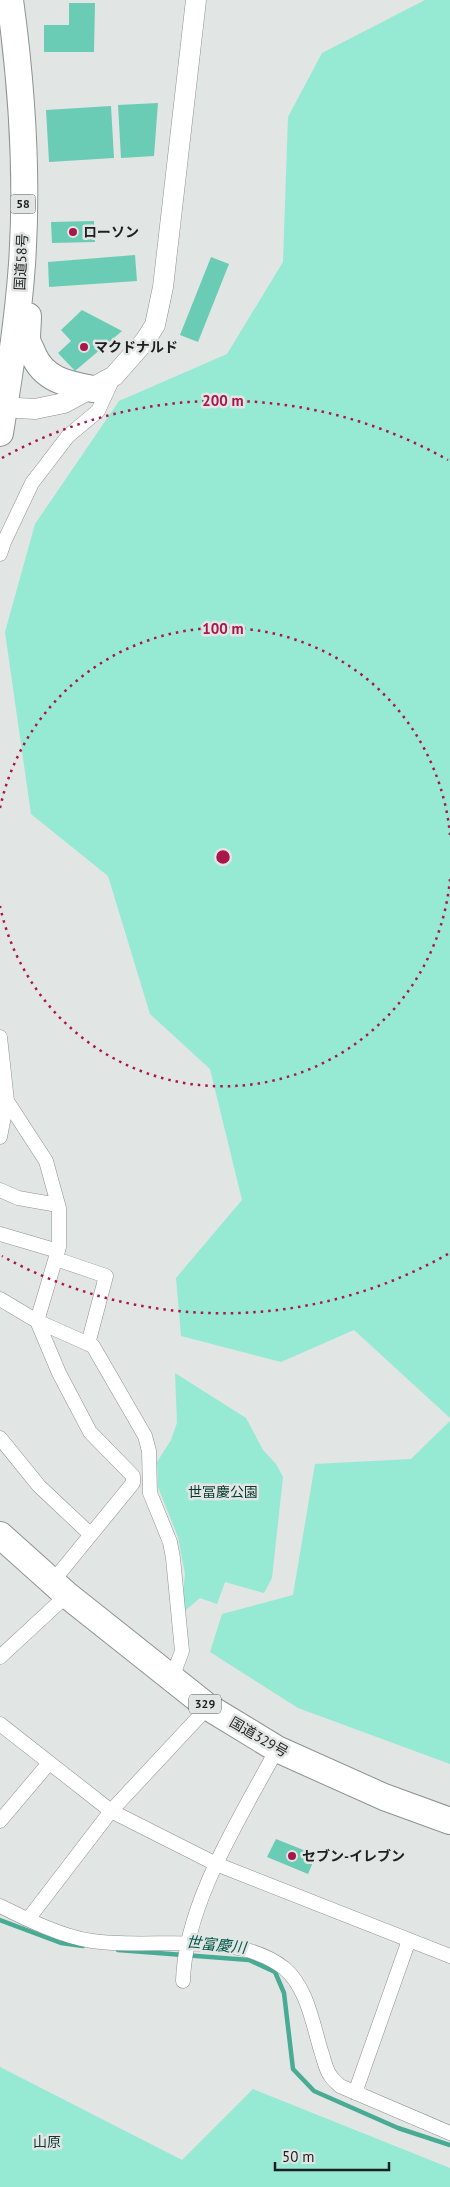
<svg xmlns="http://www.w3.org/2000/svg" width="450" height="2187" font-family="'PT Sans','Noto Sans JP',sans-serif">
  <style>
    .green { fill: #96e9d3 }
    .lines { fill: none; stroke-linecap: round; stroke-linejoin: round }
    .stream { stroke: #48ab94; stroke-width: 4.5 }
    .building { fill: #6accb4 }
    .street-casing { stroke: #8e9291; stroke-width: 15 }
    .secondary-casing { stroke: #8e9291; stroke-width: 21 }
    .highway-casing { stroke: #8e9291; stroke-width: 28 }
    .street { stroke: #fff; stroke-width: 14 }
    .secondary { stroke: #fff; stroke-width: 20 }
    .highway { stroke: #fff; stroke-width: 26 }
    .ring { fill: none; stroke: #aa164b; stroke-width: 2.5; stroke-dasharray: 2.5 5 }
    .poi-dot { fill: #aa164b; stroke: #e1e5e4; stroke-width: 2 }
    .labels { text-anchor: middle; stroke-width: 5; stroke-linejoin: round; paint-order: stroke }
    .shield { fill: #e1e5e4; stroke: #585b5a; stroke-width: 1 }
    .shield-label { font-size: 12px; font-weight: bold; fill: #1e201f }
    .poi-label { font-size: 14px; font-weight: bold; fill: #1e201f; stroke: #e1e5e4; text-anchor: start }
    .street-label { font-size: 14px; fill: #1e201f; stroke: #e1e5e4 }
    .park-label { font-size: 14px; fill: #0b392f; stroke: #e1e5e4 }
    .water-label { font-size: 15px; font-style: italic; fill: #005747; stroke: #e1e5e4 }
    .centre { fill: #aa164b; stroke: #e1e5e4; stroke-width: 2.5 }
    .ring-label { font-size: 15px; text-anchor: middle; font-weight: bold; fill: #aa164b; stroke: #e1e5e4; stroke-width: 5; stroke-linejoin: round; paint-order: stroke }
  </style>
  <rect width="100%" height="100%" fill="#e1e5e4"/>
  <!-- green -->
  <path class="green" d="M 425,0 L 450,0 L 450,1418 L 354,1330 L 281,1362 L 181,1336 L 176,1278 L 242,1200 L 210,1069 L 150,1014 L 108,876 L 31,814 L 5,632 L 35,524 L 119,401 L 227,354 L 283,262 L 288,117 L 322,53 Z
    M 175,1373 L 246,1418 L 263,1450 L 276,1464 L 283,1477 L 272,1578 L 264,1593 L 225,1582 L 217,1604 L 200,1598 L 181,1614 L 185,1574 L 178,1537 L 158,1487 L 157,1462 L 171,1440 L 177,1423 Z
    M 450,1421 L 450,1764 L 298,1708 L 210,1652 L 222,1614 L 293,1595 L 315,1464 L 411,1459 Z
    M 0,2067 L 182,2160 L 253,2089 L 450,2168 L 450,2187 L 0,2187 Z"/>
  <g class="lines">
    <!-- stream -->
    <path class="stream" d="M 0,1920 L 61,1943 L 83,1946
      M 118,1950 L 249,1960 L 275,1972 L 284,1993 L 293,2069 L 314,2091 L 398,2128 L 450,2145"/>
  </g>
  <!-- building -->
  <path class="building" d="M 69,3 L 95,3 L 94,52 L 44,52 L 44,25 L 69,25 Z
    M 158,103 L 154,156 L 121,158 L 118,105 Z
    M 111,106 L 114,158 L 49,162 L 46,110 Z
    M 94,221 L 95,242 L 52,243 L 51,222 Z
    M 135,255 L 137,281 L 49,287 L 48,262 Z
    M 211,257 L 229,264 L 198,342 L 180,335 Z
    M 82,310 L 122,331 L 75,371 L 58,353 L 71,341 L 61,330 Z
    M 276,1839 L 316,1855 L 308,1874 L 267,1857 Z"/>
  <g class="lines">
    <defs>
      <path id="street" d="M 0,554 L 4,542 L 32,483 L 68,436 L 98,411 L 114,376
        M 0,1037 L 7,1101 L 0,1137
        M 7,1101 L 46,1161 L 59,1208 L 59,1247 L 37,1321 L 59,1373 L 90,1432 L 133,1476 L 133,1483 L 53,1581
        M 0,1190 L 18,1198 L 58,1205
        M 0,1234 L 58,1251
        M 56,1259 L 106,1276 L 88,1344
        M 0,1299 L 37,1321 L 93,1346 L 145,1436 L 149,1451 L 150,1493 L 170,1542 L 173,1558 L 182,1651 L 172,1678
        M 0,1438 L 39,1486 L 90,1534
        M 0,1657 L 67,1595
        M 0,1724 L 111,1811 L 216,1864 L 450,1956
        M 0,1821 L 49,1763
        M 0,1906 C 26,1919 63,1937 92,1941 C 151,1950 234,1929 284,1968 C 308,1988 313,2026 322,2054 C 324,2060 326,2070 330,2075 C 332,2079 337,2083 340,2086 L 450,2133
        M 29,1918 L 111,1811 L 208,1707
        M 183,1981 C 185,1903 241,1817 277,1749
        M 355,2093 L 409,1940"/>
      <path id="secondary" d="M 0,407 L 35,409 L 64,403 L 114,376 L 145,341 L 155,325 L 163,287 L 196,0"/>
      <path id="highway" d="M 28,316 C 28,323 27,332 27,339 C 28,344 31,349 33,354 C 44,380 67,384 93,389
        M 0,433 C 9,377 18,321 22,264 C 28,176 22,87 10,0
        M 0,1535 L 67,1595 L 208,1707 L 277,1749 L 384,1797 L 450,1821"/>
    </defs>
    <!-- street casing -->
    <use href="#street" class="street-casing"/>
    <!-- secondary casing -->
    <use href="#secondary" class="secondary-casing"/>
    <!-- highway casing -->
    <use href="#highway" class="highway-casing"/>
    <!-- street -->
    <use href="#street" class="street"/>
    <!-- secondary -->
    <use href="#secondary" class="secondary"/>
    <!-- highway -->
    <use href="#highway" class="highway"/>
  </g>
  <!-- distance rings -->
  <g class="ring">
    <path d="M450 879A228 228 0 0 1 0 906M0 808A228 228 0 0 1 450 835"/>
    <path d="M448 1254A456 456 0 0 1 2 1256M2 458A456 456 0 0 1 448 460"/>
  </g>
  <!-- markers -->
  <g class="poi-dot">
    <circle cx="73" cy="232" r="5"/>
    <circle cx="84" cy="347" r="5"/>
    <circle cx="292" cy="1856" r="5"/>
  </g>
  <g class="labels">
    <!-- shield labels -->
    <g class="shield">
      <rect x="10.5" y="194.5" width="25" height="19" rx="4"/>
      <rect x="189" y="1694.5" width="32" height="19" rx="4"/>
    </g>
    <g class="shield-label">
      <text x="23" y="208">58</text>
      <text x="205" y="1708">329</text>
    </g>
    <!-- poi labels -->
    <g class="poi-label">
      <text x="83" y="237">ローソン</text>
      <text x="94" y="352">マクドナルド</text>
      <text x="302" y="1861">セブン-イレブン</text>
    </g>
    <!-- street labels -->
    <g class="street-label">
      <text transform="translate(21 262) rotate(-87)" y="5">国道58号</text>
      <text transform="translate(259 1737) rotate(30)" y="5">国道329号</text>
    </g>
    <!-- park labels -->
    <g class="park-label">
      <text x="223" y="1497">世冨慶公園</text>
      <text x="47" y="2147">山原</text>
    </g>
    <!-- water labels -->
    <g class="water-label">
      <text transform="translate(216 1945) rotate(6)" y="5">世富慶川</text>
    </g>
  </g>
  <circle cx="223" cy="857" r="8" class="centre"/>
  <g class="ring-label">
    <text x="223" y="406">200 m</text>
    <text x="223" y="634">100 m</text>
  </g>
  <!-- scale -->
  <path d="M275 2162v8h114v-8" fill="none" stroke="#1e201f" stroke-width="2.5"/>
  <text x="282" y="2162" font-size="15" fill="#1e201f" stroke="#e1e5e4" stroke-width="4" paint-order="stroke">50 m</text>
</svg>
